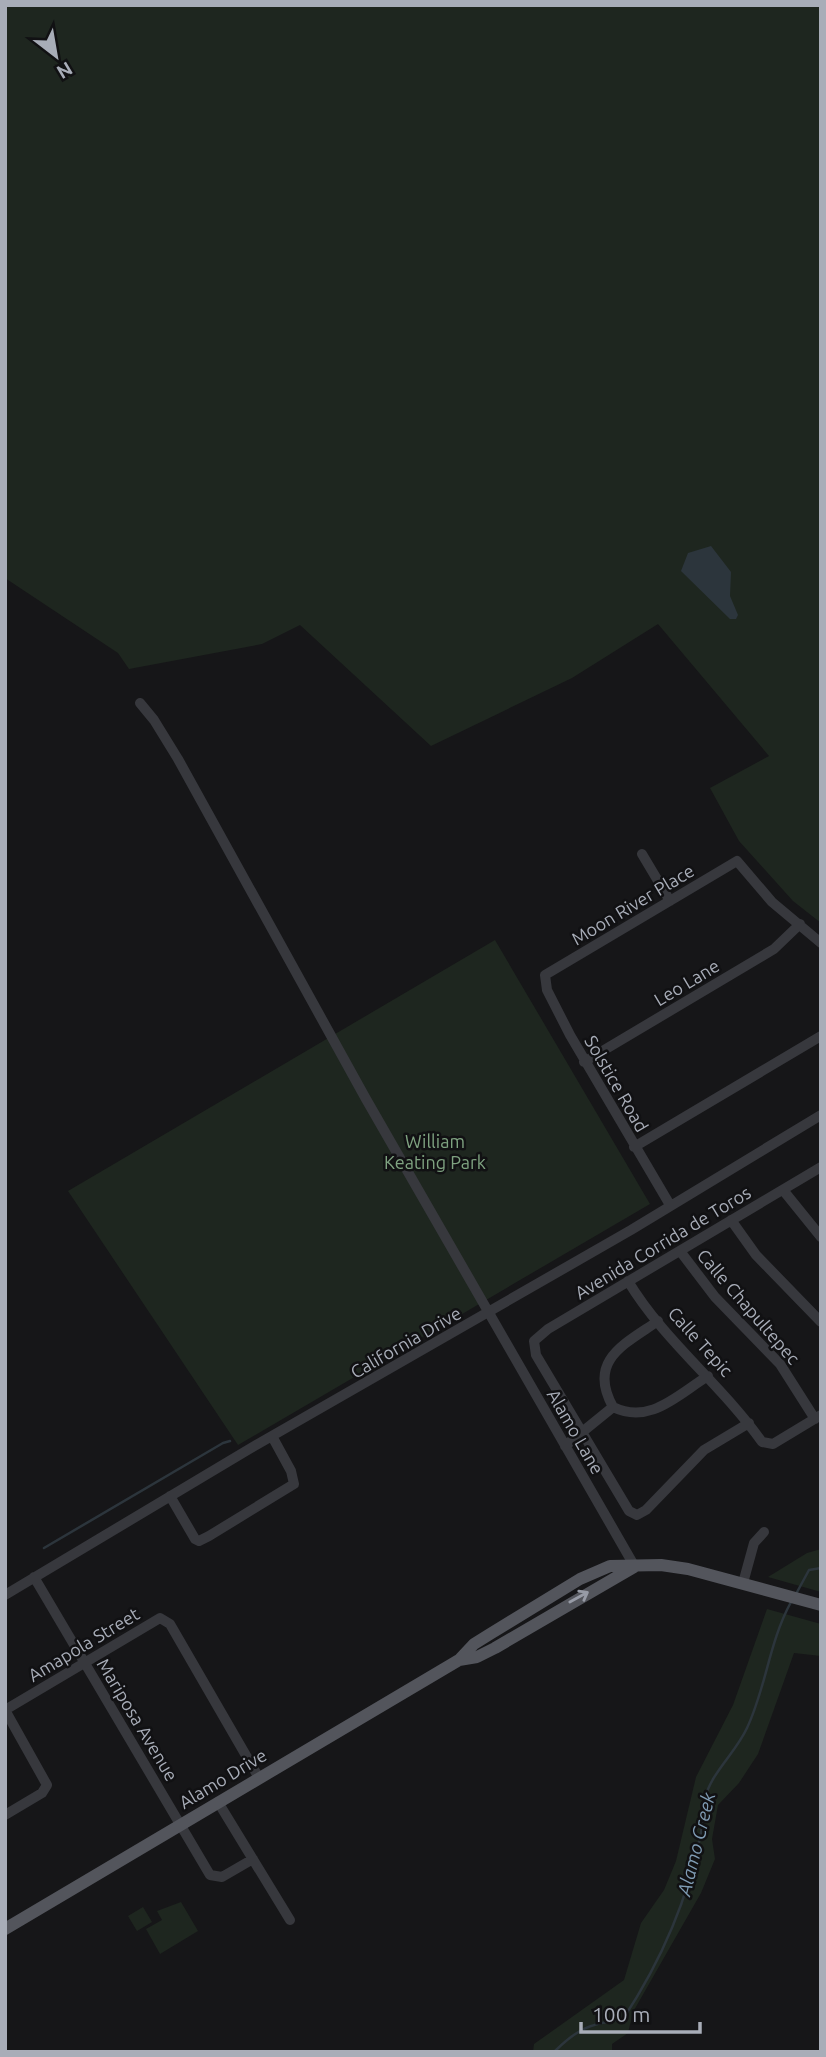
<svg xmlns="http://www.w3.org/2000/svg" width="826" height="2057" font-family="Ubuntu,sans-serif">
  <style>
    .green { fill: #1e261f }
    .water { fill: #2c353c }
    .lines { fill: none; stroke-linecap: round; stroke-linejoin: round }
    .stream { stroke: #2c353c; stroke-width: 2.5 }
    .minor { stroke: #37383d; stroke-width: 10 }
    .major { stroke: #53555c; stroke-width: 12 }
    .oneway { stroke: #979ba6 }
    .labels { text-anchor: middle; stroke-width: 5; stroke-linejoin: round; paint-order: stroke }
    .street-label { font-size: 18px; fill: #a8adb8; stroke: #111113 }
    .park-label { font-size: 18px; fill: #7fa381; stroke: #111113 }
    .water-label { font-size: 19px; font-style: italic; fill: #7f9bb3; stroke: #111113 }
  </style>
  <rect width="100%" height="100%" fill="#161618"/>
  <!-- green -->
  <path class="green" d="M 5,5 L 821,5 L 821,923 L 793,901 L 739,841 L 710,788 L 769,756 L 658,624 L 572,678 L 431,746 L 300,625 L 262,644 L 129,669 L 118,653 L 5,578 Z
    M 495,940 L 650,1204 L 238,1445 L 68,1191 Z
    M 821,1549 L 821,1592 L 768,1577 L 807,1553 Z
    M 767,1609 L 821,1624 L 821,1656 L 794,1653 L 758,1754 L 739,1783 L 718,1805 L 712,1839 L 715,1859 L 701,1893 L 633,2012 L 628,2033 L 612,2044 L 612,2052 L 533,2052 L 534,2044 L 624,1980 L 641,1923 L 664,1890 L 676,1861 L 696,1777 L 733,1705 Z
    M 181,1902 L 198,1931 L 160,1954 L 146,1929 L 162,1920 L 157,1911 Z
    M 143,1907 L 152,1922 L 137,1931 L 128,1916 Z"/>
  <!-- water -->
  <path class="water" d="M 711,546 L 731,572 L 730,596 L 738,615 L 736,619 L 730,619 L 681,571 L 688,553 Z"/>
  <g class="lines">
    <!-- stream -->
    <path class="stream" d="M 44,1548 L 223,1443 L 230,1441
      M 796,1594 L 809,1570 L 821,1568
      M 554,2052 C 578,2028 590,2024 623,2019 C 660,1963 688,1899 701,1833 C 703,1823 701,1811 704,1801 C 711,1772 735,1754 747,1728 C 766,1688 769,1642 791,1602"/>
    <!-- minor -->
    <path class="minor" d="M 140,703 L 154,720 L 178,759 L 366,1099 L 635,1567
      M 642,854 L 670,901
      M 584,1062 L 774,949 L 800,924
      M 634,1147 L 821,1036
      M 783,1190 L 821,1237
      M 670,1205 L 570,1035 L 547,990 L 545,975 L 737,861 L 772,902 L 821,943
      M 731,1220 L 756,1255 L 821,1322
      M 680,1251 L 715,1297 L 780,1364 L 815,1419
      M 628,1281 C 664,1341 722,1385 762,1442 L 773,1444 L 821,1415
      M 658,1321 C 625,1344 587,1360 613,1407 C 650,1425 677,1395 708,1376
      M 749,1423 L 704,1450 L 646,1510 L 637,1515 L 629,1511 L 536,1355 L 534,1341 L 548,1329 L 821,1167
      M 565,1446 L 613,1407
      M 170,1496 L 195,1539 L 199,1541 L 209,1536 L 294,1484 L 291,1471 L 273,1438
      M 34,1577 L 210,1875 L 222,1877 L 253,1859
      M 743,1583 L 754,1543 L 764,1532
      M 5,1595 L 251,1448 L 631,1230 L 821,1115
      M 218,1802 L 290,1920
      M 5,1815 L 42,1793 L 47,1785 L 5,1710 L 160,1618 L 170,1624 L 259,1778"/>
    <!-- major -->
    <path class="major" d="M 459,1660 L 477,1657 L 495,1648 L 634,1567
      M 5,1929 L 459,1660 L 474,1644 L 490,1634 L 580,1579 L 610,1566 L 661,1565 L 688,1569 L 821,1605"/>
  </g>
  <!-- one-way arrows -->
  <defs><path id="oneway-shaft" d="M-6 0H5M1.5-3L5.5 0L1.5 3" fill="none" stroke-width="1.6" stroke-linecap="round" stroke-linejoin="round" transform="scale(1.75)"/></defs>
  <use class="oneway" href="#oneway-shaft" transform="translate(579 1597) rotate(-29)"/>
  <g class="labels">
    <!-- street labels -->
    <g class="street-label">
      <text transform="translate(633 905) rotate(-31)" y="6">Moon River Place</text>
      <text transform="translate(687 983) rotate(-31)" y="6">Leo Lane</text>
      <text transform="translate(616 1084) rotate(60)" y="6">Solstice Road</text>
      <text transform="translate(663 1243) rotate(-31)" y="6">Avenida Corrida de Toros</text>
      <text transform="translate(748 1307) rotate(49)" y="6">Calle Chapultepec</text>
      <text transform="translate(700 1342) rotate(48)" y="6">Calle Tepic</text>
      <text transform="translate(406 1343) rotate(-30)" y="6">California Drive</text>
      <text transform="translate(575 1432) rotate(60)" y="6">Alamo Lane</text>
      <text transform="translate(84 1645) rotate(-31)" y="6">Amapola Street</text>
      <text transform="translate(137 1720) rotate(59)" y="6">Mariposa Avenue</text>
      <text transform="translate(223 1779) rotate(-31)" y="6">Alamo Drive</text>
    </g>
    <!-- park labels -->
    <g class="park-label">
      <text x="435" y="1148">William<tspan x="435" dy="21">Keating Park</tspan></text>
    </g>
    <!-- water labels -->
    <g class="water-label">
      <text transform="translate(696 1844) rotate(-76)" y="7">Alamo Creek</text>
    </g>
  </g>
  <!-- border -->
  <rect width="826" height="2057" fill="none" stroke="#a8adb8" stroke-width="14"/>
  <!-- north arrow -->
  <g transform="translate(56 56) rotate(149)" stroke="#111113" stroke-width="5" paint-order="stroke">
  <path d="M0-5L12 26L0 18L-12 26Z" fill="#a8adb8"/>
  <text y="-10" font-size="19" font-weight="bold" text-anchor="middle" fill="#a8adb8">N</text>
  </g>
  <!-- scale -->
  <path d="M581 2022v10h119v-10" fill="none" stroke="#a8adb8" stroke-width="3.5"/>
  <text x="592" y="2022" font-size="21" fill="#a8adb8" stroke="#111113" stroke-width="5" paint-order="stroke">100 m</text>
</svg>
